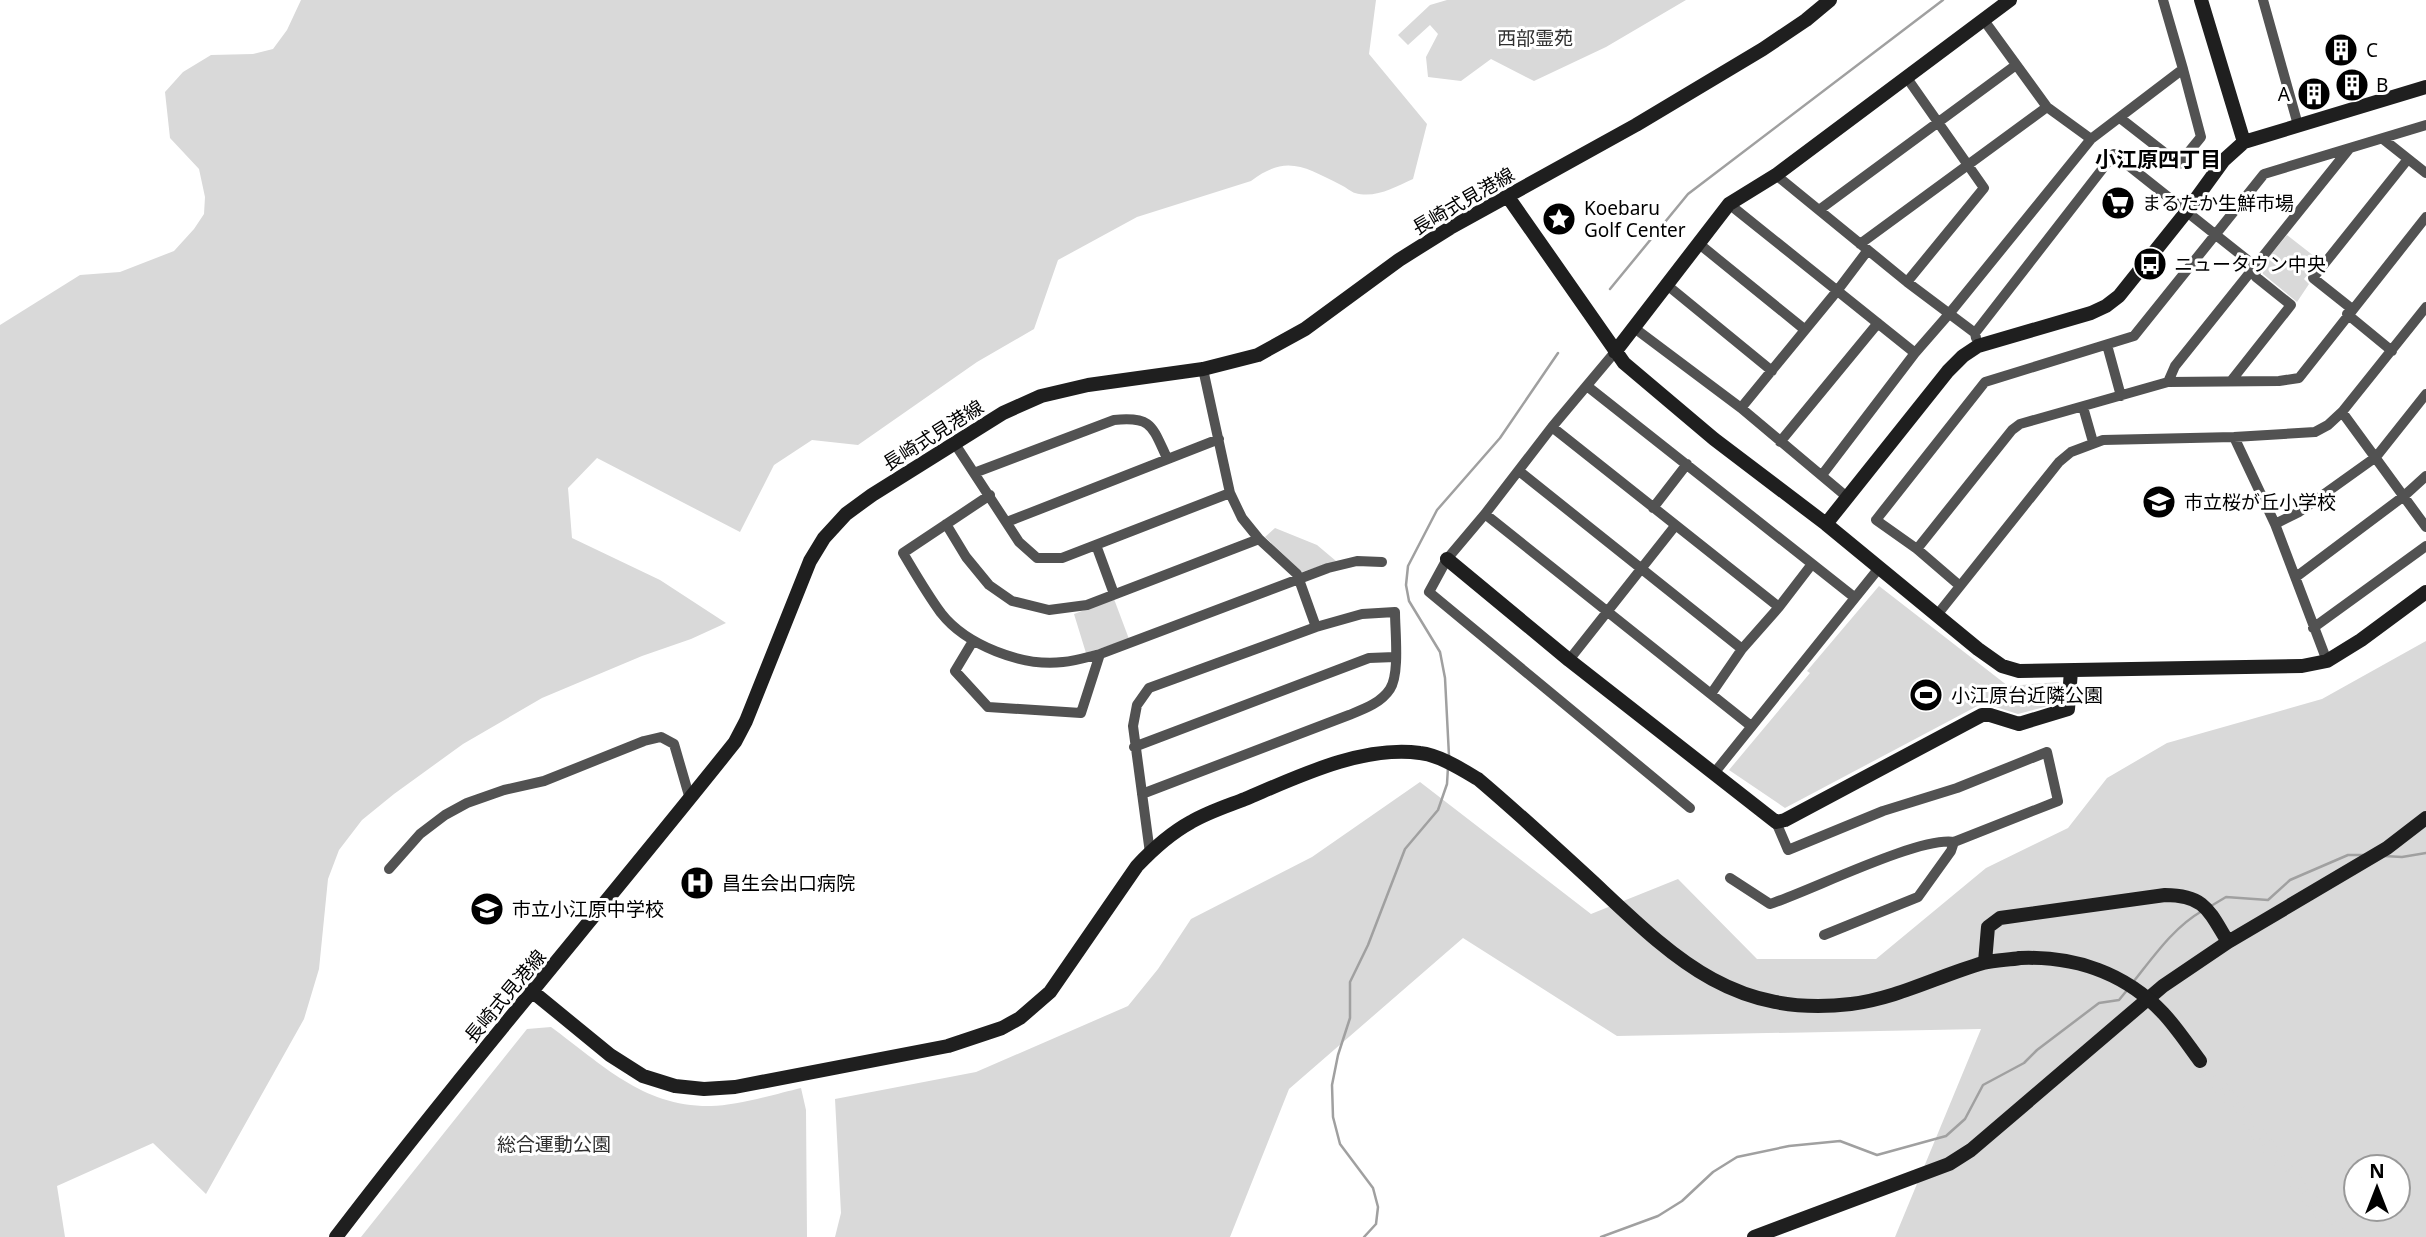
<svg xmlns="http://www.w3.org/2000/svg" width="2426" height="1237" font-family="'Noto Sans','Noto Sans JP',sans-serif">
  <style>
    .green { fill: #d9d9d9; fill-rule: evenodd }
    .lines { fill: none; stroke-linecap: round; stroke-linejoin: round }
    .stream { stroke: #a0a0a0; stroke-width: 2.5 }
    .secondary-tunnel { stroke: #d9d9d9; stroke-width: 14; stroke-dasharray: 14 7; stroke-linecap: butt }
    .street { stroke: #525252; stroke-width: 10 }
    .secondary { stroke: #1f1f1f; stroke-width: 14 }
    .secondary-bridge { stroke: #1f1f1f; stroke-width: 14 }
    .labels { text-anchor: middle; stroke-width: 6; stroke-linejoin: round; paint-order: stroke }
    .park-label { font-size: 19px; fill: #303030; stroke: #fff }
    .poi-label { font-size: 19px; fill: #000; stroke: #fff; text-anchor: start }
    .street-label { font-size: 19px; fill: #000; stroke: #fff }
    .neighbourhood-label { font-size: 21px; font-weight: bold; fill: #000; stroke: #fff }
  </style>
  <rect width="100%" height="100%" fill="#fff"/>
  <!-- green -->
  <path class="green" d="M 301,0 L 1376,0 L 1369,54 L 1427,124 L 1413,179 C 1395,187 1375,199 1355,193 C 1351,192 1346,187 1341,185 C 1305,167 1286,154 1251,181 L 1137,217 L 1058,260 L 1034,329 L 977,362 L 858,445 L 812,440 L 774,465 L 740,532 L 597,458 L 568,488 L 572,538 L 660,580 L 726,623 L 691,639 L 642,656 L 542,698 L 463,744 L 394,794 L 362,820 L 339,850 L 328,879 L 319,969 L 304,1019 L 206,1194 L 153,1143 L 57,1186 L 65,1237 L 0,1237 L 0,325 L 80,275 L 120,272 L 174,251 L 194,229 L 204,214 L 205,197 L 199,169 L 170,138 L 165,92 L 183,72 L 211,55 L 253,54 L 273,49 L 287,30 Z
    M 1447,0 L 1686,0 L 1606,47 L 1534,81 L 1491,59 L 1461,81 L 1428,77 L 1426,57 L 1438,34 L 1430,25 L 1408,45 L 1398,35 L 1430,5 Z
    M 2287,235 L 2319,260 L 2304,279 L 2309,284 L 2297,302 L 2263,274 L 2262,265 Z
    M 1275,528 L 1317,545 L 1336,561 L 1302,572 L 1265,537 Z
    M 1879,586 L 2008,686 L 2059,682 L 2060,703 L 2018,714 L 1983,703 L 1785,808 L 1729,770 L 1810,673 L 1807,671 Z
    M 1114,599 L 1129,639 L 1086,653 L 1074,614 Z
    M 2426,641 L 2426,1237 L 1895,1237 L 1981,1029 L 1617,1036 L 1463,938 L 1289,1089 L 1230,1237 L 835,1237 L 841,1213 L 835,1099 L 976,1072 L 1128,1006 L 1158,969 L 1191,919 L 1312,857 L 1420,782 L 1591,914 L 1678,879 L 1757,959 L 1876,959 L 1986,868 L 2068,828 L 2107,778 L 2167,743 L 2322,699 ZM 2356,1167 L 2398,1167 L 2398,1209 L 2356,1209 Z
    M 551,1027 C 603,1065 643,1107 711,1106 C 736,1106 776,1094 801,1088 L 806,1110 L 807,1237 L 361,1237 L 527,1029 Z"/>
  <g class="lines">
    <!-- stream -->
    <path class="stream" d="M 1610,289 L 1688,194 L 1943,0
      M 1449,756 L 1445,678 L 1440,652 L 1409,601 L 1406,585 L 1408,566 L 1437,510 L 1500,438 L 1558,353
      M 2384,856 L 2402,857 L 2426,853
      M 2211,906 L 2226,897 L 2268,900 L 2290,880 L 2348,855 L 2364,855
      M 2134,981 C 2154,956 2174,927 2202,911
      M 1364,1237 L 1376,1224 L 1378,1207 L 1373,1188 L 1340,1144 L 1333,1117 L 1332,1085 L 1338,1055 L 1350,1018 L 1350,982 L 1368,945 L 1405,849 L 1438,810 L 1447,784 L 1448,767
      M 1601,1237 L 1658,1216 L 1682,1201 L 1713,1172 L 1737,1157 L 1789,1146 L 1840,1141 L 1877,1155 L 1946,1136 L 1965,1119 L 1983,1085 L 2024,1063 L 2037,1050 L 2099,1003 L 2119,1000 L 2128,989"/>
    <!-- secondary-tunnel -->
    <path class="secondary-tunnel" d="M 2200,1061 L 2340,1237"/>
    <!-- street -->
    <path class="street" d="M 2263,0 L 2298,125
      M 1983,19 L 2047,107 L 2091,139
      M 2120,118 L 2179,164 L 2201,137 L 2183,69
      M 2383,139 L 2426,173
      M 1776,175 L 1907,282 L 1975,333 L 1976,338
      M 1729,204 L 1915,353
      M 1819,210 L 2016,65
      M 1698,243 L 1804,329
      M 1860,244 L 2047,107
      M 1907,282 L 1984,188 L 1907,78
      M 1667,285 L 1772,371
      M 2352,309 L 2313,278 L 2408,159
      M 2347,314 L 2392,351
      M 1633,327 L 1741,408 L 1847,497
      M 1975,333 L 2114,154 L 2255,266 L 2256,277 L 2291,305 L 2231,381
      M 2107,345 L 2121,396
      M 1615,352 L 1552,427 L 1485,514 L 1447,559 L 1429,592 L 1690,808
      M 2168,382 L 2175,366 L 2349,149
      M 1587,386 L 1854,597
      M 2083,407 L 2093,442
      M 1741,408 L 1837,291 L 1868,250
      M 2342,412 L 2426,527
      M 1552,427 L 1779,607
      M 2234,437 L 2275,524 L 2327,661
      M 1780,442 L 1878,323
      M 955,444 L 1019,542 L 1037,558 L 1062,558 L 1230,493
      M 1519,471 L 1742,649
      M 974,473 L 1114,420 C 1152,416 1152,426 1167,458
      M 1822,475 L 1915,353 L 1949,314 L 2091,139 L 2183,69 L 2163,0
      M 990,495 L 903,553 C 915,573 927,594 941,613 C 966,645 1022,667 1063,662 C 1075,661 1088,657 1100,654 L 1328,568 L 1357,561 L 1382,562
      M 1653,508 L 1687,464
      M 1485,514 L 1751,726
      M 1007,522 L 1219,439
      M 946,524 L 966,557 L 989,585 L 1012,601 L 1049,610 L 1087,605 L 1259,539
      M 2275,524 L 2299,512 L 2376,457 L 2426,394
      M 1096,545 L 1114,594
      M 1917,549 L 2012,430 L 2020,424 L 2168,382 L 2279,381 L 2299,378 L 2426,217
      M 2296,577 L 2404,496 L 2426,476
      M 1960,586 L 1917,549 L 1876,520 L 1985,382 L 2134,336 L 2264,174 L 2426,125
      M 1937,615 L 2059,462 L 2071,452 L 2103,440 L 2234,437 L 2315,432 L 2328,425 L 2342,412 L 2426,307
      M 2313,628 L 2426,546
      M 973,641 L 955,671 L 988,707 L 1081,713 L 1100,654
      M 1569,660 L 1675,526
      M 1711,694 L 1742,649 L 1779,607 L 1812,564
      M 1134,747 L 1369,658 L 1395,657
      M 1715,772 L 1879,568
      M 1142,794 L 1349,715 C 1364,709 1381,703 1390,689 C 1400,674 1395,631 1395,612 L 1362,614 L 1316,627
      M 1150,853 L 1133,726 L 1137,705 L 1149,688 L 1316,627 L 1297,574 L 1259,539 L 1242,518 L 1230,493 L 1203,369
      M 389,869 L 420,834 L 445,815 L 467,803 L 504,790 L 544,781 L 644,741 L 661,737 L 674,744 L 690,799
      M 1730,878 L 1770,904 C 1810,891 1920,836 1954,842 L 2058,801 L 2047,752 L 1957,788 L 1883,811 L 1788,850 L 1776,822
      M 1824,935 L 1918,897 L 1951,851 L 1954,842"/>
    <!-- secondary -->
    <path class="secondary" d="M 2201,0 L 2244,142
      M 1508,197 L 1624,363 L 1714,439 L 1826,524 L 1978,649 L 2002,666 L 2019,671 L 2302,666 L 2327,661 L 2361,640 L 2426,592
      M 1615,352 L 1729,204 L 1776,175 L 2010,0
      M 1826,524 L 1948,371 L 1963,356 L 1978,346 L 2091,313 L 2106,306 L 2119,296 L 2187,211 L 2224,160 L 2244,142 L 2426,87
      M 1447,559 L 1569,660 L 1776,822 L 1785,820 L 1982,715 L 1990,715 L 2019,724 L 2068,709 L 2071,671
      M 1985,962 L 1988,927 L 2000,918 L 2165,895 C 2205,895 2209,911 2228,942
      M 533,992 L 610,1055 L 643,1076 L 675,1086 L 704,1089 L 735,1087 L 948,1046 L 1002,1028 L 1020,1018 L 1050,992 L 1137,866 C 1153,849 1171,833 1191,822 C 1208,812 1227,806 1245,799 C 1297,777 1362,745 1420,753 C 1439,755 1461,769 1478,779 C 1517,812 1555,847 1593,882 C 1673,957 1732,1018 1851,1004 C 1898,998 1938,976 1983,963 C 1995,960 2008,960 2020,958
      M 336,1237 C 464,1069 603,908 735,742 L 746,721 L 810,561 L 824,538 L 846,514 L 872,495 L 1003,413 L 1041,396 L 1088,385 L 1203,369 L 1258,355 L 1305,329 L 1399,260 L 1450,228 L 1636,125 L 1763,49 L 1806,20 L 1830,0
      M 1754,1237 L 1949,1164 L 1971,1150 L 2163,986 L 2228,942 L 2387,848 L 2426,818"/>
    <!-- secondary-bridge -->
    <path class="secondary-bridge" d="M 2020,958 C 2075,956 2125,973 2163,1013 C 2177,1028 2188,1045 2200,1061"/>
  </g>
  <!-- icons -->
  <defs>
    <symbol id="building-disc" viewBox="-11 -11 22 22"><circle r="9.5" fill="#000" stroke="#fff"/><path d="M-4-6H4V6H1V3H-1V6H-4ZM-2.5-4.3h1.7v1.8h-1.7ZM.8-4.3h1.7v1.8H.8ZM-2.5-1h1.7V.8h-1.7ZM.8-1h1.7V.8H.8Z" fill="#fff"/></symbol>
    <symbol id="supermarket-disc" viewBox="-11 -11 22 22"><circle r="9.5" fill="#000" stroke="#fff"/><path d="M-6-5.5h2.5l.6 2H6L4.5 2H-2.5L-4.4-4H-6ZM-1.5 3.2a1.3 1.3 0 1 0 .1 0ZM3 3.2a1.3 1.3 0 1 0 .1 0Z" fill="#fff"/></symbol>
    <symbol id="sight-disc" viewBox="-11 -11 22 22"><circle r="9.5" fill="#000" stroke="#fff"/><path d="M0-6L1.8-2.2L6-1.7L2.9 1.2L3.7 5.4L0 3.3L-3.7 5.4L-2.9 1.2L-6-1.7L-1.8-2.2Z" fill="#fff"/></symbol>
    <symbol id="bus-disc" viewBox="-11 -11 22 22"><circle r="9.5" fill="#000" stroke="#fff"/><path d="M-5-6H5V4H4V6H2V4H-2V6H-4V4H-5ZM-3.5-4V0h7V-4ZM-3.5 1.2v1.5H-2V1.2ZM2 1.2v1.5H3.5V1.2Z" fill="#fff"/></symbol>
    <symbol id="school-disc" viewBox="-11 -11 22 22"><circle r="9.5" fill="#000" stroke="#fff"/><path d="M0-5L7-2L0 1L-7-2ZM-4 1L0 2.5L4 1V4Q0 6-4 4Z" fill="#fff"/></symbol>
    <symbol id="stadium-disc" viewBox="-11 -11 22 22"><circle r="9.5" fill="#000" stroke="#fff"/><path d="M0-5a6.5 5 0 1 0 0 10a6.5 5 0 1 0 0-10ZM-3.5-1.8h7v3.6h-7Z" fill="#fff"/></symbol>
    <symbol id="hospital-disc" viewBox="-11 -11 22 22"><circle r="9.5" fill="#000" stroke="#fff"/><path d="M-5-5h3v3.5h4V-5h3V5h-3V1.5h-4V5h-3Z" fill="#fff"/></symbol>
  </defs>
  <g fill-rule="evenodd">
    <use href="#building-disc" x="2322" y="31" width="38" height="38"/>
    <use href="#building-disc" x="2333" y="66" width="38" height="38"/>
    <use href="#building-disc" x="2295" y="75" width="38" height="38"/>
    <use href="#supermarket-disc" x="2099" y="184" width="38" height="38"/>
    <use href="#sight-disc" x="1540" y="200" width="38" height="38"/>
    <use href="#bus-disc" x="2131" y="245" width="38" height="38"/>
    <use href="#school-disc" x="2140" y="483" width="38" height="38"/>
    <use href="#stadium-disc" x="1907" y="676" width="38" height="38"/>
    <use href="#hospital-disc" x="678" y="864" width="38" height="38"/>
    <use href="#school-disc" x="468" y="890" width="38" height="38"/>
  </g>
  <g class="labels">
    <!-- park labels -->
    <g class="park-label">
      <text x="1535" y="45">西部霊苑</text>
      <text x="554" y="1151">総合運動公園</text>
    </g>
    <!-- poi labels -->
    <g class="poi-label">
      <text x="2366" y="57">C</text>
      <text x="2376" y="92">B</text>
      <text x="2290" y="101" text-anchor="end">A</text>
      <text x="2142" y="210">まるたか生鮮市場</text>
      <text x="1584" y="215">Koebaru<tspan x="1584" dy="22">Golf Center</tspan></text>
      <text x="2174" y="271">ニュータウン中央</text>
      <text x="2184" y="509">市立桜が丘小学校</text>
      <text x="1951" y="702">小江原台近隣公園</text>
      <text x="722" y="890">昌生会出口病院</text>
      <text x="512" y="916">市立小江原中学校</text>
    </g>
    <!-- street labels -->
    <g class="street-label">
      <text transform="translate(1463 201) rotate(-30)" y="7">長崎式見港線</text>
      <text transform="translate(933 435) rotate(-32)" y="7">長崎式見港線</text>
      <text transform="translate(505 996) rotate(-50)" y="7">長崎式見港線</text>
    </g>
    <!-- neighbourhood labels -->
    <g class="neighbourhood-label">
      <text x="2158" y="167">小江原四丁目</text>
    </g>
  </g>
  <!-- north arrow -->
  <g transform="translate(2377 1188)"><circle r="33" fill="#ffffff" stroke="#999999" stroke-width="2"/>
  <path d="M0-5L12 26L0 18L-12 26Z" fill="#000000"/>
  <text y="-10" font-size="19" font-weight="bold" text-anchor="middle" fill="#000000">N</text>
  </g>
</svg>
